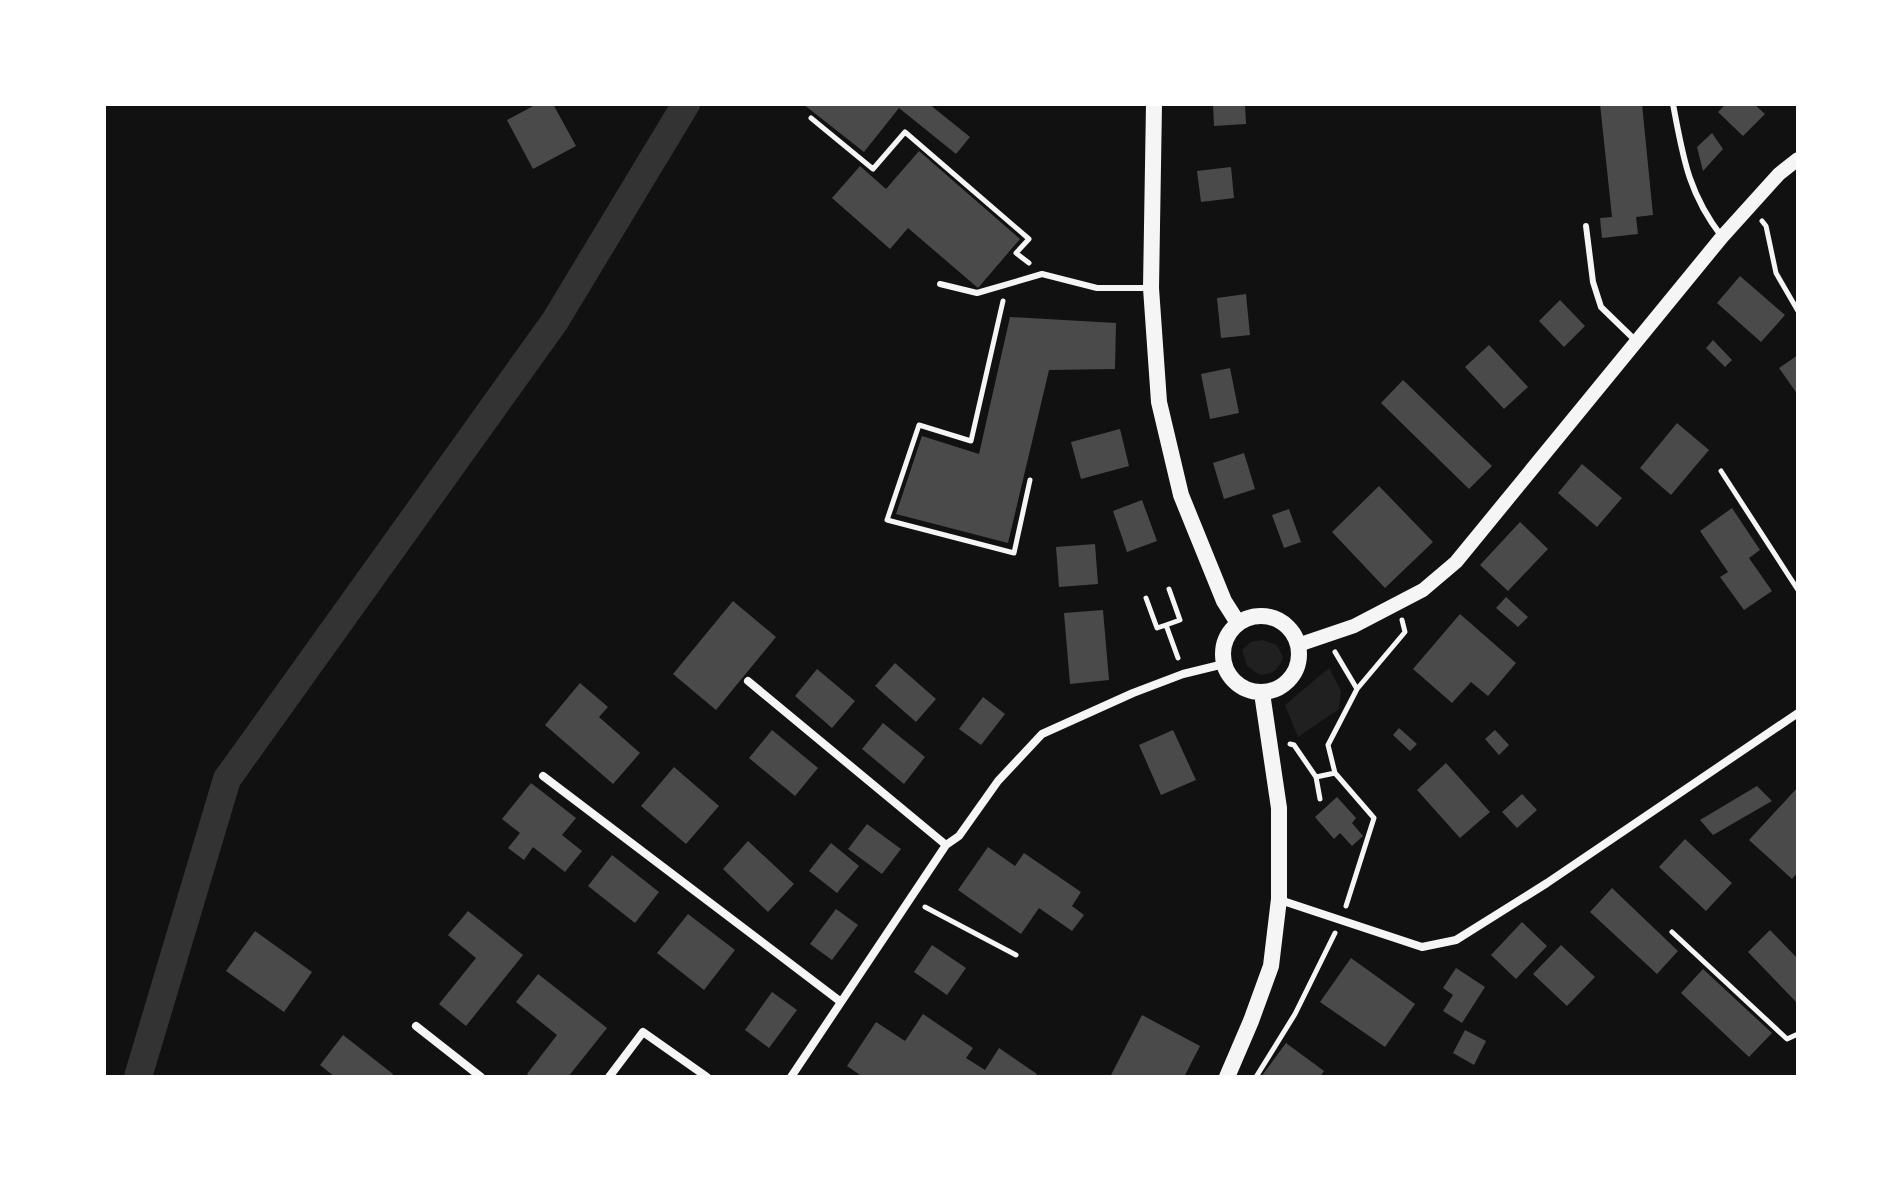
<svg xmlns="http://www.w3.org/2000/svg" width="1902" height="1181" font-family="'Libre Baskerville',serif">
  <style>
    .green { fill: #202020 }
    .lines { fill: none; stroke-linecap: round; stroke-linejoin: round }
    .canal { stroke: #333; stroke-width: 28 }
    .building { fill: #4a4a4a }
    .path { stroke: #f5f5f5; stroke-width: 5 }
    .service { stroke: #f5f5f5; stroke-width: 6 }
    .minor { stroke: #f5f5f5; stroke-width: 8 }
    .tertiary { stroke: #f5f5f5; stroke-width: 14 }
    .secondary { stroke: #f5f5f5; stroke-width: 16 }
  </style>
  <rect width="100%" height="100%" fill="#111"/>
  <!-- green -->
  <path class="green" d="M 1262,640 L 1277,645 L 1283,657 C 1279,670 1273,674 1260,675 L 1247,666 L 1242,650 L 1251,642 Z
    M 1329,668 L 1341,691 L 1339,709 L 1298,737 L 1285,705 Z"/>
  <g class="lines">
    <!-- canal -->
    <path class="canal" d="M 138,1077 L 227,779 L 555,321 L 686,104"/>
  </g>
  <!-- building -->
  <path class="building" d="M 537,104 L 553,104 L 576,146 L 533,169 L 507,120 Z
    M 803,104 L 929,104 L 970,137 L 956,154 L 899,108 L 864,152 Z
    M 1213,104 L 1245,104 L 1246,124 L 1214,126 Z
    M 1600,104 L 1642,104 L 1653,215 L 1636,217 L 1638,234 L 1602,238 L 1600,218 L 1612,217 Z
    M 1726,104 L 1754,104 L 1765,114 L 1743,136 L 1718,112 Z
    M 1712,133 L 1723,149 L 1703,171 L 1697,147 Z
    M 919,151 L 1020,239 L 978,288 L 908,228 L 890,249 L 832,198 L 860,166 L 886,189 Z
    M 1231,167 L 1234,198 L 1201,202 L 1197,171 Z
    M 1740,276 L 1785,315 L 1761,342 L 1717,303 Z
    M 1246,294 L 1250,335 L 1221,338 L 1217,298 Z
    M 1560,300 L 1585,326 L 1564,347 L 1539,321 Z
    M 1010,317 L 1116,323 L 1115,369 L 1049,370 L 1008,543 L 896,514 L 922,436 L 979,454 Z
    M 1713,340 L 1732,360 L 1725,367 L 1706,348 Z
    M 1489,345 L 1528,387 L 1504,409 L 1465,367 Z
    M 1798,355 L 1798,395 L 1779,368 Z
    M 1230,368 L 1239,413 L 1210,419 L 1201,374 Z
    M 1403,380 L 1492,466 L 1469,489 L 1381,403 Z
    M 1677,423 L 1709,450 L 1671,495 L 1640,468 Z
    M 1120,429 L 1129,466 L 1081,479 L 1071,442 Z
    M 1244,453 L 1255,489 L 1224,499 L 1213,463 Z
    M 1582,464 L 1622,498 L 1597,527 L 1558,493 Z
    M 1379,486 L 1433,542 L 1385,588 L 1332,532 Z
    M 1142,500 L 1157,541 L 1127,552 L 1113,511 Z
    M 1732,508 L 1760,550 L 1749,558 L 1772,591 L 1744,610 L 1720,577 L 1728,572 L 1700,531 Z
    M 1289,509 L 1301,542 L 1284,548 L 1272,515 Z
    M 1520,522 L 1548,549 L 1508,591 L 1480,565 Z
    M 1095,544 L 1098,584 L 1059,587 L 1056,547 Z
    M 1506,597 L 1528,617 L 1518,627 L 1496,608 Z
    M 733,601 L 776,637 L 716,710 L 673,674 Z
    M 1103,610 L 1109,680 L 1070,684 L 1064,613 Z
    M 1460,614 L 1516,663 L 1488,696 L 1471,682 L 1452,703 L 1413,669 Z
    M 895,663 L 936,699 L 916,722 L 875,686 Z
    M 817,669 L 855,701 L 832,728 L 795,696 Z
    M 580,683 L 608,707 L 599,717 L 640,753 L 613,784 L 545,725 Z
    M 983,697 L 1005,714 L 981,745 L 959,729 Z
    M 883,723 L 925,757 L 904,784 L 862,749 Z
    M 1399,728 L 1417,744 L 1410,751 L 1393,735 Z
    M 772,730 L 818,768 L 795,796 L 749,758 Z
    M 1173,730 L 1196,780 L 1161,795 L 1139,745 Z
    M 1495,730 L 1509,745 L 1499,755 L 1485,739 Z
    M 1446,763 L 1490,812 L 1460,838 L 1417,790 Z
    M 674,767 L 719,806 L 686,844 L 641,806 Z
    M 531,783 L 576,818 L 562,835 L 582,851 L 565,872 L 533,847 L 524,860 L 508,848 L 520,833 L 502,819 Z
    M 1757,786 L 1772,801 L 1713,835 L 1700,820 Z
    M 1798,787 L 1798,872 L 1792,879 L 1749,840 Z
    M 1522,794 L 1537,810 L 1517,828 L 1502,812 Z
    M 1337,797 L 1356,818 L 1352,823 L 1363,836 L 1352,846 L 1340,833 L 1334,839 L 1315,817 Z
    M 867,824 L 901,849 L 882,874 L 848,849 Z
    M 1685,839 L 1732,883 L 1706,911 L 1659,867 Z
    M 748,841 L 794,884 L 768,912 L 723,869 Z
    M 831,843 L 859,866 L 837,893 L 809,871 Z
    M 988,847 L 1015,866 L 1024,853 L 1081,892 L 1072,906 L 1084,915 L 1072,931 L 1039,908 L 1021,934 L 958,890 Z
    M 612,855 L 659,892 L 635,923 L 588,886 Z
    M 1612,888 L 1678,951 L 1657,974 L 1590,912 Z
    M 836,909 L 858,925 L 832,960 L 810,944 Z
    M 468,911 L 523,955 L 466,1026 L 439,1004 L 476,958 L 448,935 Z
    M 688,914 L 735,950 L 704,990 L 657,953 Z
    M 1522,922 L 1547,946 L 1516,979 L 1491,955 Z
    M 1770,930 L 1798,959 L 1798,1004 L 1748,952 Z
    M 255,931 L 312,972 L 284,1012 L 226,971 Z
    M 932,945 L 966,968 L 947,995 L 914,972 Z
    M 1561,945 L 1595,977 L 1567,1006 L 1533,974 Z
    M 1351,958 L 1415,1004 L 1385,1047 L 1320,1002 Z
    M 1456,968 L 1485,987 L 1462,1023 L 1443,1011 L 1453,995 L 1443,988 Z
    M 1703,969 L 1772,1033 L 1749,1057 L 1681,993 Z
    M 538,974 L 607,1028 L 568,1077 L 531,1077 L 527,1074 L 557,1035 L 516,1002 Z
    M 772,992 L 797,1010 L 769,1048 L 745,1030 Z
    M 923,1014 L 973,1048 L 966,1058 L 985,1070 L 999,1048 L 1037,1074 L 1035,1077 L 863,1077 L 847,1066 L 876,1022 L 905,1041 Z
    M 1142,1015 L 1200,1046 L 1184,1077 L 1110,1077 Z
    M 1465,1030 L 1486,1041 L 1474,1065 L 1453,1053 Z
    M 343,1035 L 393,1074 L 391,1077 L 335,1077 L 320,1065 Z
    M 1286,1043 L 1324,1071 L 1320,1077 L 1261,1077 Z"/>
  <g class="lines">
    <!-- path -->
    <path class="path" d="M 811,118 L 873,169 L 905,132 L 1029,239 L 1016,253 L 1029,263
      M 1762,221 L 1766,226 L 1776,273 L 1798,311
      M 1003,301 L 971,441 L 919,425 L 887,520 L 1014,553 L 1030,480
      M 1721,471 L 1798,590
      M 1169,589 L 1180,620 L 1166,625 L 1178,658
      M 1146,598 L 1157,628 L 1166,625
      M 1335,652 L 1357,689
      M 1290,744 L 1294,745 L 1316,777
      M 1320,799 L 1316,777 L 1335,773
      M 1346,906 L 1374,818 L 1335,773 L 1328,745 L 1357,689 L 1405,632 L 1402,620
      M 925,907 L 1016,955
      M 1672,932 L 1787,1039 L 1798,1034
      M 1256,1077 L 1295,1014 L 1335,933"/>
    <!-- service -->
    <path class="service" d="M 1673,104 C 1683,157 1688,193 1722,237
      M 1586,226 L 1593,282 L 1601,307 L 1637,342
      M 940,284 L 977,293 L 1042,274 L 1097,288 L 1151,288"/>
    <!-- minor -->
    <path class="minor" d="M 748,681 L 946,845
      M 543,776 L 841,1002
      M 1280,900 L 1422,947 L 1456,940 L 1547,883 L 1798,713
      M 416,1026 L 481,1077
      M 609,1077 L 643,1032 L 707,1077
      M 791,1077 L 946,845 L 959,836 L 998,781 L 1042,734 L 1133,693 L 1183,674 L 1224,664"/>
    <!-- tertiary -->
    <path class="tertiary" d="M 1298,645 L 1354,626 L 1423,590 L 1456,562 L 1722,237 L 1779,174 L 1798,159"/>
    <!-- secondary -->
    <path class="secondary" d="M 1154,104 L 1151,288 L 1159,402 L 1181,495 L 1224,601 L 1238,623
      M1223 654a38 38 0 1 1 76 0a38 38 0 1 1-76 0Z
      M 1227,1077 L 1251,1021 L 1271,966 L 1279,899 L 1279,808 L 1262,693"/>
  </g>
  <!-- border -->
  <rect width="1902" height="1181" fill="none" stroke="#ffffff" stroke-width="212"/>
</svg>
